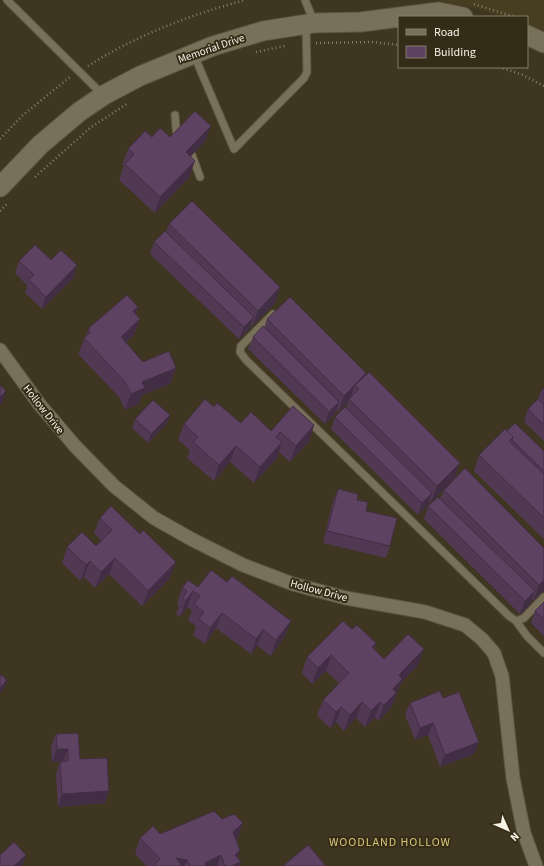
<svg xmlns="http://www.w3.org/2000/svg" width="544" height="866" font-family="'Source Sans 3',sans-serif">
<rect width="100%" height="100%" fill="#3e3621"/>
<!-- built -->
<path fill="#473d21" d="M437,0H544V31L527,25V17H503L479,9Z"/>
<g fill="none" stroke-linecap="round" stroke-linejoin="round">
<defs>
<path id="service" d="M7,0L103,95
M305,0L314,22
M194,55L234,149L304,78L307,72L306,24
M175,115L177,139
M192,155L200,177
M273,314L241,346L240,352L246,360L509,616L516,621L524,618L544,597
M516,621L527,636L544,653"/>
<path id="minor" d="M0,350L40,405L75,446L114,486L154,518L193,540L243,565L293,584L346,598L425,612L465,625L482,639L494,653L502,676L513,778L524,833L536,866"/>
<path id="secondary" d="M527,35L544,43
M0,187L40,145L79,112L104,95L140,76L213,46L263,31L314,23L361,22L439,12L463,17"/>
</defs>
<!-- service casing -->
<use href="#service" stroke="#5c5642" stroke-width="9"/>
<!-- minor casing -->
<use href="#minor" stroke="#5c5642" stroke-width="15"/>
<!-- secondary casing -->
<use href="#secondary" stroke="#5c5642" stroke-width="21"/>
<!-- path -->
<path stroke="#847e6c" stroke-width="2.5" stroke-dasharray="1 3" stroke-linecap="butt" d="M474,4L515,17
M316,43L372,42L399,45
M256,52L285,46
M88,66C137,35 190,15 245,0
M499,67L523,75L544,86
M0,139L23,115L70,77
M35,177L90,128L128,103
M0,211L8,203"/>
<!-- service -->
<use href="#service" stroke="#787059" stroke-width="7"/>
<!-- minor -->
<use href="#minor" stroke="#787059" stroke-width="13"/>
<!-- secondary -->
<use href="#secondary" stroke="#787059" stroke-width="19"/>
</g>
<!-- wall -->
<path fill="#513953" d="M152,137H170L205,141L190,157L189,177L155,213L119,180L124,166L122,165L128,149Z
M169,224L280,287L275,303L252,326L251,325L249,329L239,339L150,254L154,242L166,232Z
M51,260L77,265L73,278L42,309L25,293L27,285L15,273L19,261Z
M138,307L135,314L140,319L134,335L126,343L143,362L176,368L170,384L142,395L139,404L125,410L119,397L78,354L89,328Z
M267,319L366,375L460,463L431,502L430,500L428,505L418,515L331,429L335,417L346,408L349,401L338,412L336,410L335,414L325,424L248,349L253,337L264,328Z
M544,388V441L524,422L528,409L538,399L541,391Z
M214,407L241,423L271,431L314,425L309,441L290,462L279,452L277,458L254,483L230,462L214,481L187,458L190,450L178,440L184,424Z
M170,415L167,423L148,443L132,428L135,419Z
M507,431L544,451V539L474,471L479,455Z
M338,489L357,500L366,511L390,546L386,558L323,543L333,501Z
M444,490L544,548V590L533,601L532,599L530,604L520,614L424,519L428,506L440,499Z
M100,518L170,578L142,606L109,574L95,588L84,577L80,581L62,563L67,547L96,546L101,540L94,533Z
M198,587L285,636L271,656L257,646L251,654L216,628L205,644L193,635L196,626L188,620L192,610L187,607L180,617L176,614L179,606L177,604L182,588Z
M544,602V636L531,623L535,611Z
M352,629L376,643L374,649L384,659L418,665L401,683L391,708L378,721L375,717L365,727L356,718L344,731L336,722L330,728L317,715L323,700L339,683L326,671L312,684L302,673L307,657Z
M443,698L474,754L440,767L428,735L415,740L405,715L410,703Z
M56,734L109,791L105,803L58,807L56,774L60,762L63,761L52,762L51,746Z
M222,819L243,823L237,839L236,840L237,858L241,862L239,866H146L135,854L140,838Z"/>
<!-- shaded-wall -->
<path fill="#422e44" d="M211,126L205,141L180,168L186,152Z
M195,161L189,177L155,213L160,197Z
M77,265L73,278L42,309L46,297Z
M280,287L275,303L252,326L258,311Z
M138,307L132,323L133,311Z
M254,317L249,329L239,339L244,327Z
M140,319L134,335L115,352L121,337Z
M176,368L170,384L142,395L139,404L125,410L131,394L142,382Z
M366,373L361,389H359L355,385L350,399H349V401L338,412L344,396Z
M6,391L2,403L0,405V397Z
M339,402L335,414L325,424L329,412Z
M170,415L167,423L148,443L151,434Z
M314,425L309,441L290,462L296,446Z
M282,442L277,458L254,483L260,467Z
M236,446L230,462L214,481L219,465Z
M460,463L454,479L431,502L437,486Z
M432,493L428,505L418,515L422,503Z
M115,558L109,574L95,588L101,572Z
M90,561L84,577L80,581L86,565Z
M176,562L170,578L142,606L148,591Z
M544,580V590L533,601L539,585Z
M193,591L187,607L180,617L186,601Z
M535,591L530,604L520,614L525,601Z
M222,613L216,628L205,644L210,628Z
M291,621L285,636L271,656L276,640Z
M263,630L257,646L251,654L256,639Z
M376,643L370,659L372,647Z
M424,649L418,665L401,683L391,708L378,721L384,705L399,675Z
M331,655L326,671L312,684L318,668Z
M7,680L4,689L0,693V688Z
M362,702L356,718L344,731L350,715Z
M380,702L375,717L365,727L371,711Z
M341,707L336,722L330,728L336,712Z
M433,723L428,735L415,740L420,728Z
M479,742L474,754L440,767L445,755Z
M57,749H68L63,761L52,762Z
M109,791L105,803L58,807L62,794Z
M243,823L237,839L227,848L233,832Z
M240,850L235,864L241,862L239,866H231L235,855Z
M26,855L22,866H14Z
M221,855L217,866H204L205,863Z
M176,858L187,860L184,866H173Z"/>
<!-- building -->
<path fill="#5e4261" stroke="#422e44" d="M195,111L211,126L186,152L195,161L160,197L125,164L134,154L128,149L145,131L152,137L160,128L170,137Z
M192,201L280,287L258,311L169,224Z
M165,231L254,317L244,327L154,242Z
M35,245L51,260L61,250L77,265L46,297L29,280L34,275L19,261Z
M127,295L138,307L133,311L140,319L121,337L143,362L169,351L176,368L142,382L145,388L131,394L125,382L84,338L90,333L89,328Z
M290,297L366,373L344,396L267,319Z
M263,326L339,402L329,412L253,337Z
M369,372L460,463L437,486L349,399L359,389L355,385Z
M0,385L6,391L0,397Z
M544,388V394L541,391Z
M205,399L214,407L217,403L241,423L251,412L271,431L293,406L314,425L296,446L280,432L276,437L282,442L260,467L236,446L219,465L193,442L198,437L184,424Z
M538,399L544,405V425L528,409Z
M153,400L170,415L151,434L135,419Z
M345,407L432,493L422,503L335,417Z
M515,423L544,451V471L512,440L513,437L507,431Z
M505,429L513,437L509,441L544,474V518L479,455Z
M465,468L544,548V580L539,585L444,490Z
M338,489L358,494L357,500L368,502L366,511L397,518L390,546L327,531Z
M438,497L535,591L525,601L428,506Z
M111,506L140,534L143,530L176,562L148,591L115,558L101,572L90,561L86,565L67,547L82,532L96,546L112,530L100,518Z
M211,570L227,582L232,576L291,621L276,640L263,630L256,639L222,613L210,628L199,619L204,612L194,604L200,596L193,591L186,601L182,598L187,591L182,588L188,580L198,587Z
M544,602V619L535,611Z
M343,621L352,629L357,625L376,643L372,647L384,659L408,634L424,649L399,675L402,679L393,689L396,693L384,705L380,702L371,711L362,702L350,715L341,707L336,712L323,700L349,673L331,655L318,668L307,657Z
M0,674L7,680L0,688Z
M440,691L443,698L459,692L479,742L445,755L433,723L420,728L410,703Z
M78,733L80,759L107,758L109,791L62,794L60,762L68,761V749H57L56,734Z
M214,811L222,819L234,814L243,823L233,832L240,850L235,855L241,862L231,866H225L221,855L205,863L206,866H190L187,860L176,858L181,864L179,866H157L155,864L160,859L140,838L153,826L160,834Z
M14,842L26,855L14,866H0V855Z
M308,845L326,866H283Z"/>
<g text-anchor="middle" stroke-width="4" stroke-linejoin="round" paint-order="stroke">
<!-- street labels -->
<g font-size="11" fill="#f8f4e7" stroke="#342c17">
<text transform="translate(211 48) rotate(-19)" y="4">Memorial Drive</text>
<text transform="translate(44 409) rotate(52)" y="4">Hollow Drive</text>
<text transform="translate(319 590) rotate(15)" y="4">Hollow Drive</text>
</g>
<!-- neighbourhood labels -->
<g font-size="12" letter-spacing="1" fill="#d8c578" stroke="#342c17">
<text x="390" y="846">WOODLAND HOLLOW</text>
</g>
</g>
<!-- legend -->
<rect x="398" y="16" width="130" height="52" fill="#342c17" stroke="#827c6a"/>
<rect x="406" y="29" width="20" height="6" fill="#787059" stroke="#827c6a"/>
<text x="434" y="36" font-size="12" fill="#f8f4e7">Road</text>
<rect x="406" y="46" width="20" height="12" fill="#5e4261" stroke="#827c6a"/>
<text x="434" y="56" font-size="12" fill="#f8f4e7">Building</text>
<!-- north arrow -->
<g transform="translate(508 830) rotate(135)" stroke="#342c17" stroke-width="3" paint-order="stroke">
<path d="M0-3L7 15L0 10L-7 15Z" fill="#f8f4e7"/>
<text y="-6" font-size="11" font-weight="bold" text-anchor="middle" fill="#f8f4e7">N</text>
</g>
</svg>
